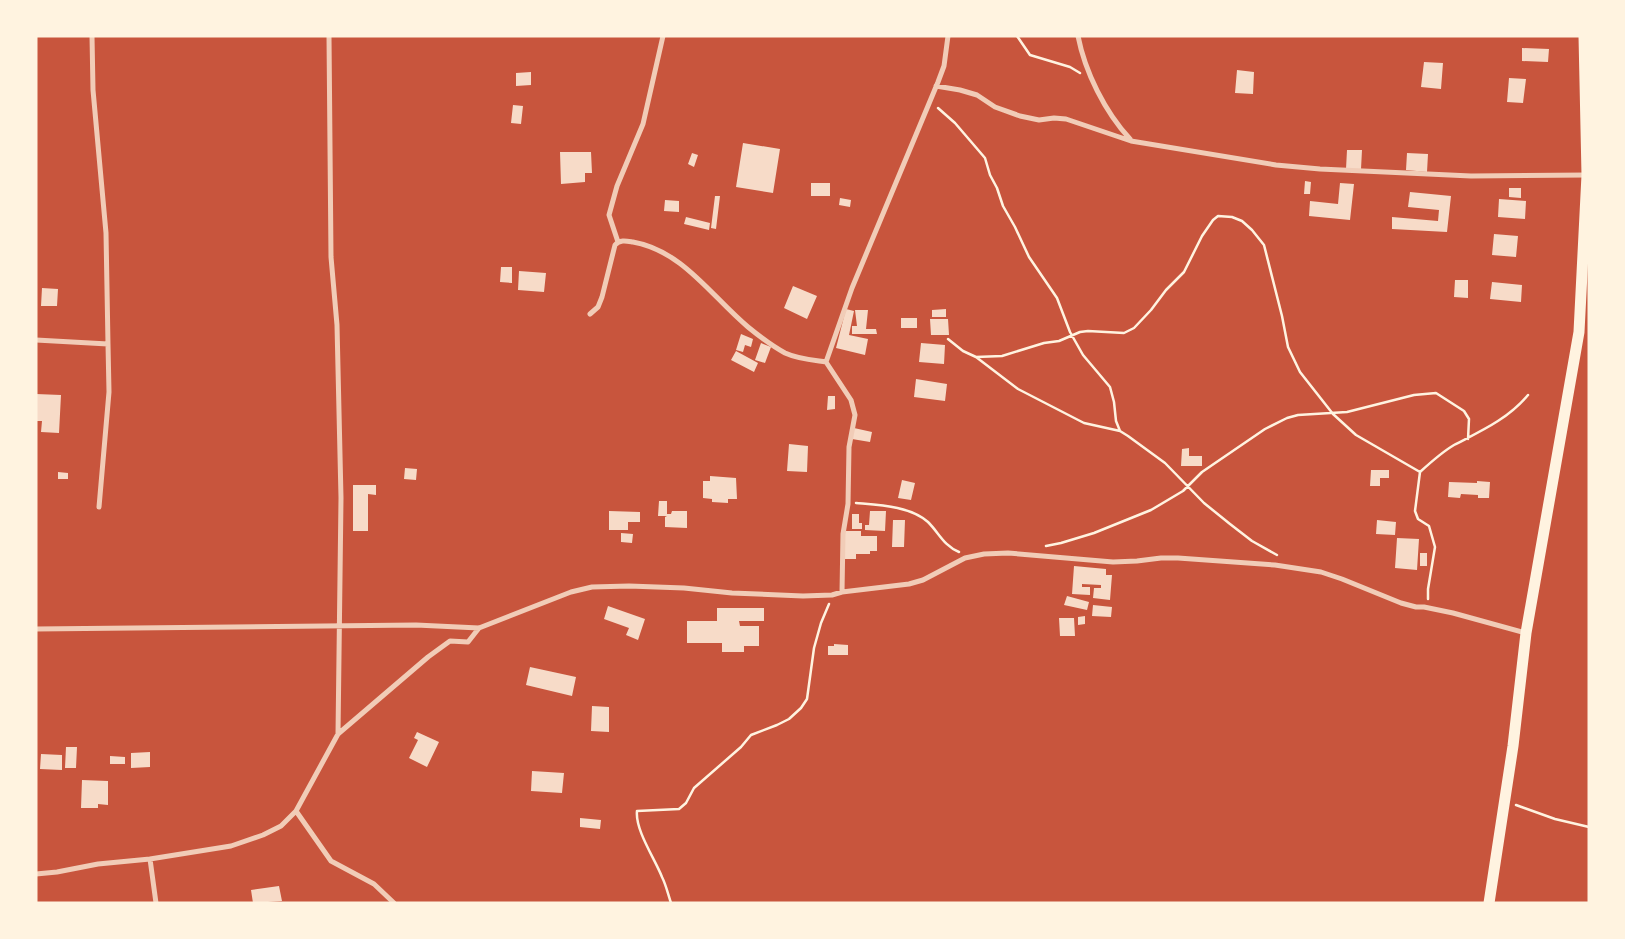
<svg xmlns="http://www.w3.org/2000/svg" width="1625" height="939" font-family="Arial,sans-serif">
<rect width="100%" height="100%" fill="#c8553d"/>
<!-- building -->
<path fill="#f7dbc8" d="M1522,48L1549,49L1548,62L1522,61Z
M1424,62L1443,63L1441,89L1421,87Z
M1237,70L1254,72L1253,94L1235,93Z
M531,72V85L516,86V73Z
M1509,78L1526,79L1523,103L1507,102Z
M513,105L523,106L521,124L511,123Z
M743,143L780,149L773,193L736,187Z
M1347,150H1362L1361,169H1346Z
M560,152H591L592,173H585V182L561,184Z
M692,153L698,155L694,167L688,164Z
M1407,153L1428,154L1427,172L1406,170Z
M1305,181L1311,182L1310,194H1304Z
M811,183H830V196H811Z
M1340,183L1354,184L1350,220L1309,216L1310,201L1338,204Z
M1509,188H1521V198L1509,197Z
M1410,192L1451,196L1447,232L1392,229V217L1438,221L1439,210L1408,207Z
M715,196H720L716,229L711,228Z
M840,198L851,200L850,207L839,205Z
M1499,199L1526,201L1525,219L1498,217Z
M665,200L679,201V212L664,211Z
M686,217L710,223L709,230L684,224Z
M1494,234L1518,236L1516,257L1492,255Z
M501,267H512V283L500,282Z
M519,271L546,273L544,292L518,290Z
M1455,280H1468V298L1454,297Z
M1492,282L1522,285L1521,302L1490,299Z
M793,286L817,296L807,319L784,308Z
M42,288L58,289L57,306H41Z
M846,309L854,311L849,335L868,339L865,355L836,348Z
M946,309V317H932V310Z
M855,310H868L866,329H876L877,334H852V326H857Z
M901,318H917V328H901Z
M930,319H948L949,335H931Z
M741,334L753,339L751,347L745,345L743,352L736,350Z
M761,343L771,347L765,363L755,360Z
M921,343L945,345L944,364L919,362Z
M736,351L758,363L754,372L731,360Z
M916,379L947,384L945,401L914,397Z
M36,394L61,395L59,433L41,432L42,421H36Z
M828,396H835V409L827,410Z
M854,428L872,432L870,442L852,439Z
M789,444L808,446L807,472L787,471Z
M1189,448V456H1202V466H1181L1182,449Z
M405,468L417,469L416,480L404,479Z
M1371,470H1389V478H1380V486H1370Z
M58,472L68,473V479H58Z
M710,476L736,478L737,499H728V503L712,502V499L703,498V481H710Z
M902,480L915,483L911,500L898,498Z
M1477,481L1490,482L1489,498H1478V495L1461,494L1460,498L1448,497L1449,482L1477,483Z
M353,485H376V495L368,494V531H353Z
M659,501H667V514H671L672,511H687V528L665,527V517L667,516H658Z
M609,511L640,512V522H628V530H609Z
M870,511H886L885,531L865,530V525H869Z
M852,514H859V523H862V529H852Z
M893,520H905L904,547H892Z
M1377,520L1396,522L1395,535L1376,534Z
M845,531H861V536H877V551H870V554H856V559H845Z
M621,533L633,534L632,543L621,542Z
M1397,538L1419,539L1417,570L1395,568Z
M1420,553H1427V566H1420Z
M1074,566L1106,569V575H1112L1110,600L1093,598L1094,588H1101V585L1082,584V587H1090V595L1072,594Z
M1067,596L1089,602L1087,610L1064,605Z
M1093,605L1112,607L1111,617L1092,616Z
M608,606L645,619L638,640L626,635L629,628L604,619Z
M717,608H764V621H739L740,626H759V646H744V652H722V643H687V621H717Z
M1085,616V624L1078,625V617Z
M1059,618H1074L1075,636H1060Z
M834,644L848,645V655H828V646H834Z
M530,667L576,677L572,696L526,685Z
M592,706L609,707V732L591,731Z
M417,732L439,742L427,767L409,758L418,740L414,738Z
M66,747H77L76,768H65Z
M150,752V767L131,768V753Z
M41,754L62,755V770L40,769Z
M110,756L125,757V764H110Z
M532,771L564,773L562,793L531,791Z
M82,780L108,781V805L98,804V808H81Z
M580,818L601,820L600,829L580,827Z
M279,886L282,901L253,903L251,890Z"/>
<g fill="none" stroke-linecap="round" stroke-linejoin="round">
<!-- path -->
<path stroke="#fff3e0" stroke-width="2.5" d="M1017,36L1030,55L1070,67L1080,73
M938,108L955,123L985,158L990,175L997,188L1003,206L1015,227L1029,257L1057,298L1070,332L1083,355L1110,387L1114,402L1116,421L1120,431
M948,339L963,351L976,357L1018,389L1084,423L1120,431L1128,436L1165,463L1204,503L1230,524L1252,541L1277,555
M976,357L1002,356L1044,343L1059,341L1080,332L1088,331L1124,333L1134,328L1151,310L1166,290L1184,272L1202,236L1213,220L1218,216L1232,217L1242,221L1252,230L1264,245L1282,316L1288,347L1300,372L1333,414L1356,435L1420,472L1415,511L1418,519L1429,526L1435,547L1428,589V599
M1420,472C1431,462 1442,452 1454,445C1481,431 1508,419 1528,395
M856,503C879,505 910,506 928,522C939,533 944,546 959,552
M1046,546L1061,543L1094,533L1151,510L1183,491L1202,472L1265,429L1287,418L1298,415L1347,412L1414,395L1436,393L1464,411L1469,419L1468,439
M1516,805L1555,819L1589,827
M671,903C668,894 666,885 662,877C655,859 635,830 637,811L679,809L686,803L694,788L741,747L751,735L777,725L789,719L801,708L807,699L814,648L821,623L829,604"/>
<!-- minor -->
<path stroke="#f1ccb7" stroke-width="5" d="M92,36L93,90L106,233L108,344L109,392L99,507
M329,36L331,257L337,325L341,498L338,734
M1078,36C1085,72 1105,112 1130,139
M936,86L960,90L977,95L995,107L1020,116L1039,120L1054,118L1066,119L1131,141L1276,165L1320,169L1471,176L1587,175
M618,242L609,215L617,186L643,124L663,36
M590,314L598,307L602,297L615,245C620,239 627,241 633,242C683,251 711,296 748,327C759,336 772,346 785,353C798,359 812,360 826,362
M36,340L108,344
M842,592L843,534L848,504L849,447L855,415L851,400L826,362L852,288L938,82L944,66L948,36
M36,629L416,625L479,628L571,592L592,587L629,586L684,588L732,593L803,596L832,595L842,592L909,584L923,580L965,558L984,554L1008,553L1113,562L1137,561L1161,558H1178L1275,565L1321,572L1342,579L1401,603L1416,607H1424L1453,613L1526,633
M296,811L331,861L374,884L394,903
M36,874L57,872L98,864L150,859
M156,903L150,859L231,846L263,835L281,826L296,811L338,734L428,657L450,641L468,642L479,628"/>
<!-- trunk -->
<path stroke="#fff3e0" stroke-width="11" d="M1489,903L1513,746L1526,633L1579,332L1587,175L1584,36"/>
</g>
<!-- border -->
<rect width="1625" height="939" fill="none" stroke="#fff3e0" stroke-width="75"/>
</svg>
